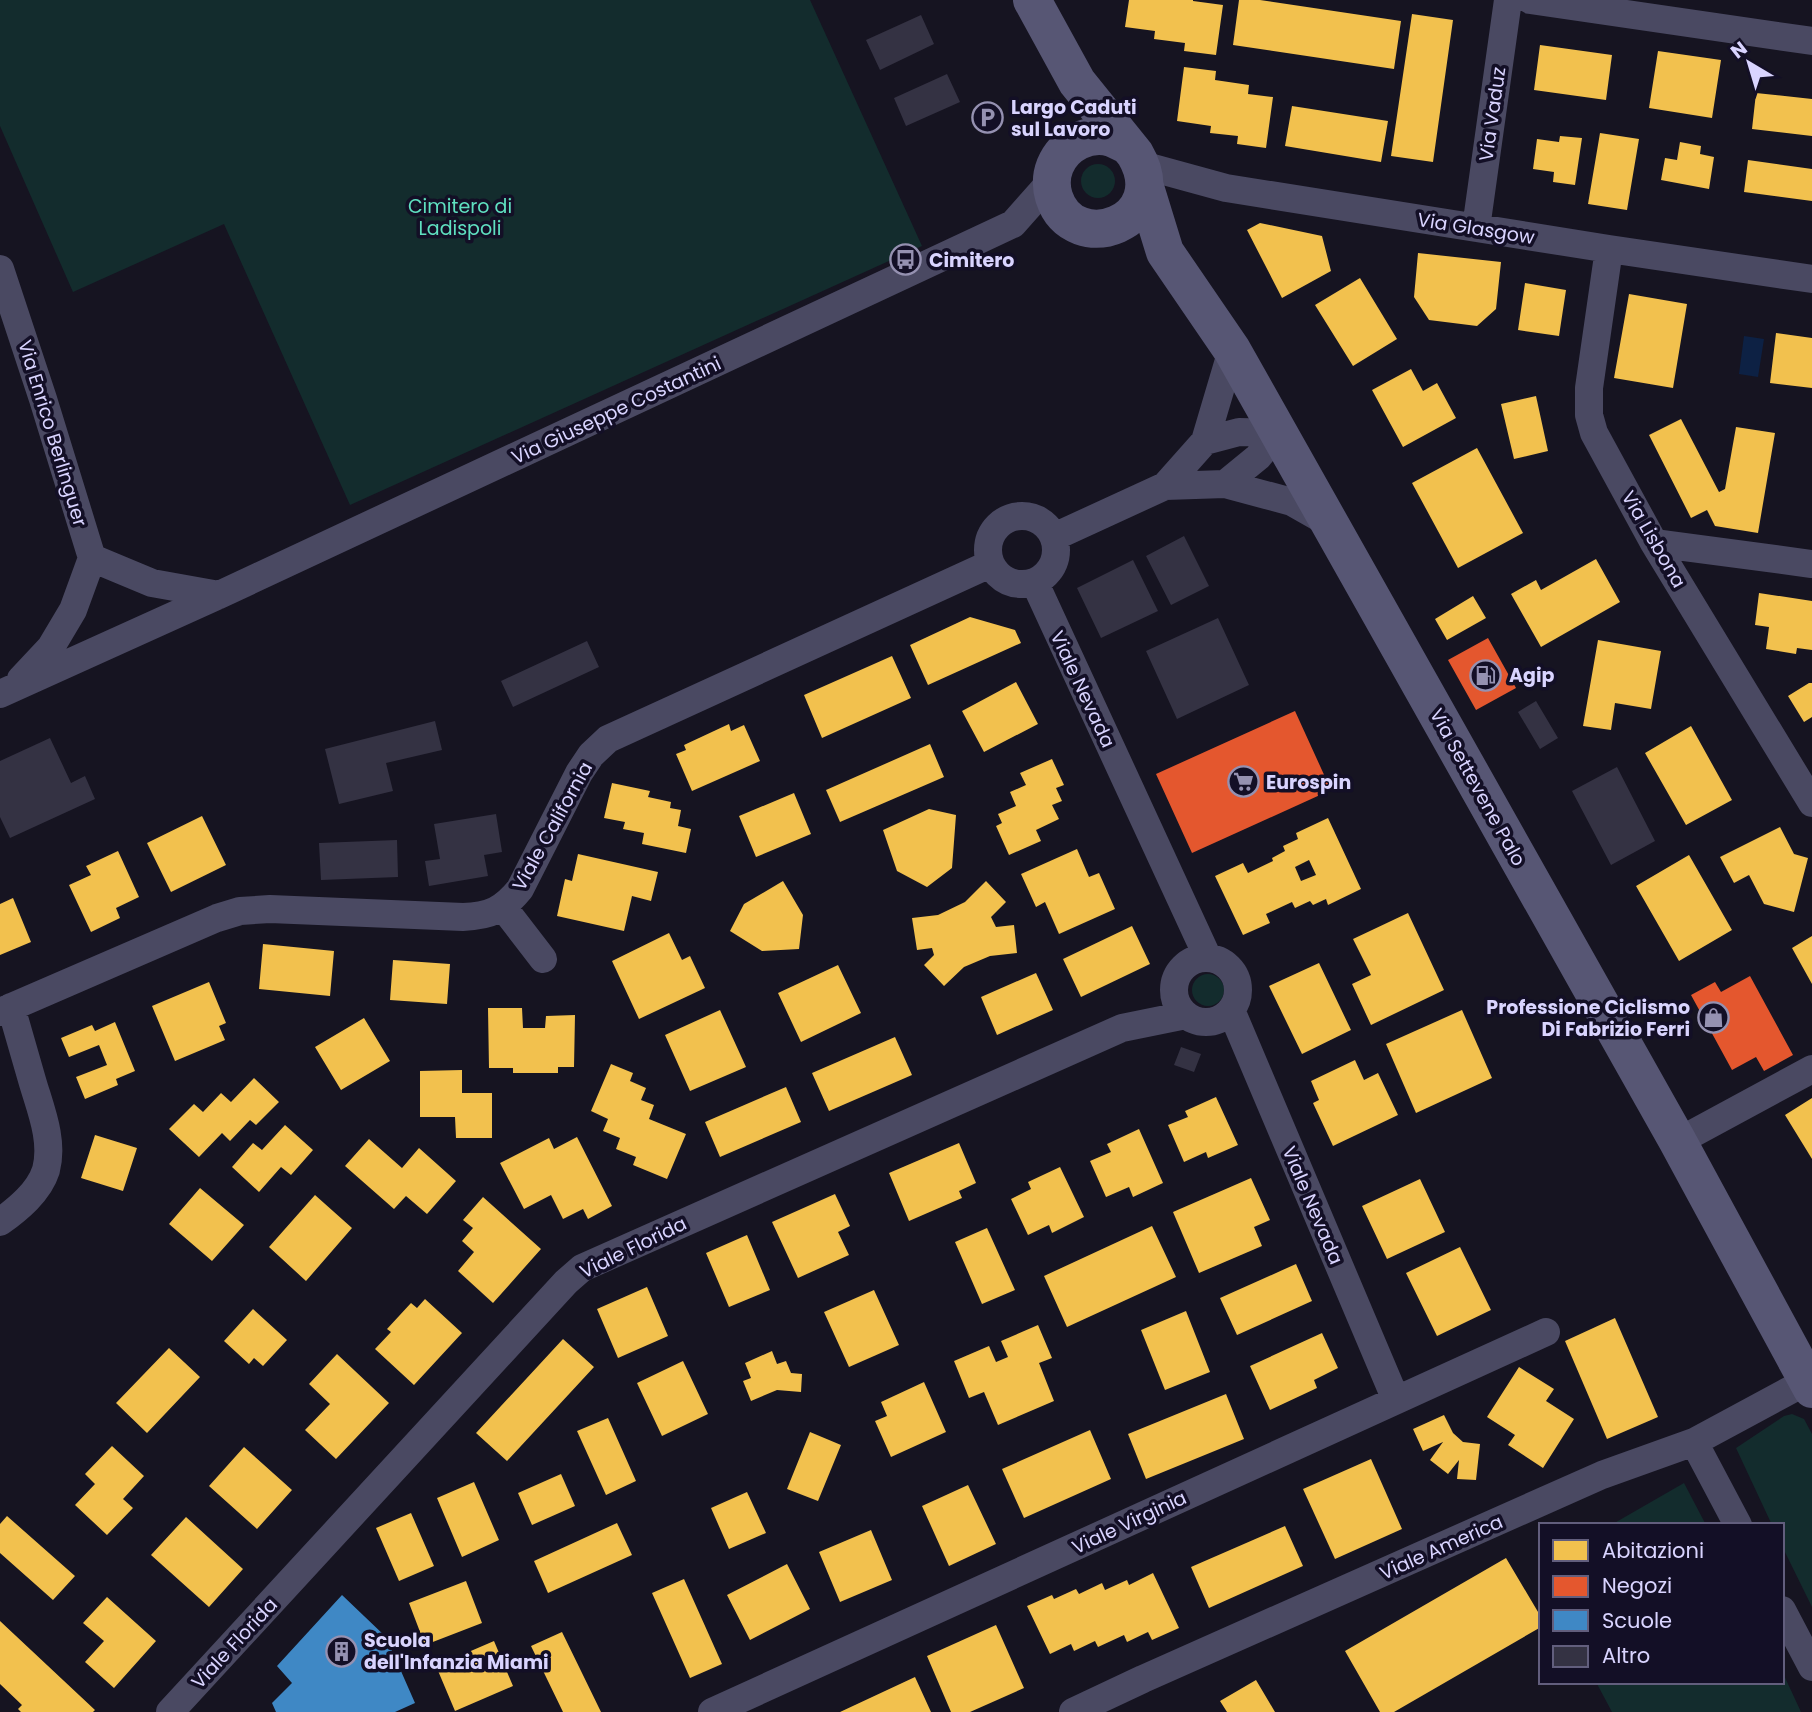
<svg xmlns="http://www.w3.org/2000/svg" width="1812" height="1712" font-family="Poppins,sans-serif">
<rect width="100%" height="100%" fill="#161421"/>
<!-- green -->
<path fill="#132c2d" d="M0,0H810L922,246L350,505L224,224L73,292L0,126Z
M1081 181a17 17 0 1 1 34 0a17 17 0 1 1-34 0Z
M1192 990a16 16 0 1 1 32 0a16 16 0 1 1-32 0Z
M1792,1414L1804,1419L1812,1434V1607L1782,1546V1525H1772L1736,1448L1784,1416Z
M1684,1483L1706,1525H1611Z
M1782,1671L1801,1712H1612L1596,1682H1782Z"/>
<!-- water -->
<path fill="#0d2144" d="M1744,336L1764,339L1758,377L1739,374Z"/>
<!-- homes -->
<path fill="#f2c14e" fill-rule="evenodd" d="M1129,0H1193V1L1223,5L1216,55L1184,51L1185,43L1154,39L1155,31L1125,27Z
M1239,0H1260L1401,21L1394,69L1233,45Z
M1412,14L1453,20L1433,162L1391,156Z
M1540,45L1612,55L1606,100L1534,90Z
M1658,51L1721,60L1712,118L1649,108Z
M1184,67L1216,71L1215,80L1249,85L1248,94L1273,97L1266,148L1237,144L1238,136L1210,133L1211,126L1177,121Z
M1756,93L1812,99V136L1752,129Z
M1292,106L1388,121L1381,162L1285,146Z
M1600,133L1639,139L1627,210L1588,204Z
M1560,136L1582,138L1575,185L1553,182L1554,172L1533,169L1537,139L1559,142Z
M1680,142L1701,146L1700,154L1714,157L1709,189L1661,180L1665,158L1677,160Z
M1748,160L1812,169V201L1744,192Z
M1260,223L1322,236L1331,271L1282,298L1247,230Z
M1418,253L1501,262L1496,309L1477,326L1429,320L1414,297Z
M1360,278L1397,339L1353,366L1315,305Z
M1525,283L1566,290L1559,336L1518,330Z
M1629,294L1687,304L1673,388L1614,378Z
M1776,333L1812,338V388L1770,383Z
M1411,369L1423,391L1437,383L1456,418L1403,447L1372,390Z
M1536,396L1548,451L1514,459L1501,404Z
M1681,419L1719,492L1725,489L1736,427L1775,433L1758,533L1715,526L1707,510L1691,518L1649,435Z
M1477,448L1523,533L1458,568L1412,483Z
M1596,559L1620,602L1541,647L1511,594L1536,580L1541,590Z
M1759,593L1812,601V650L1797,648L1796,654L1766,649L1769,627L1755,625Z
M1473,596L1486,618L1447,640L1435,619Z
M970,617L1015,630L1021,643L928,685L910,645Z
M1598,640L1661,651L1651,709L1615,703L1611,730L1583,726Z
M892,656L911,698L822,738L804,695Z
M1016,682L1038,724L984,752L962,711Z
M1809,683H1812V717L1804,722L1788,696Z
M729,724L731,731L744,725L760,761L692,791L676,754L686,750L684,745Z
M1691,726L1732,800L1686,825L1645,753Z
M930,744L944,777L840,822L826,790Z
M1052,759L1064,785L1056,788L1062,801L1052,805L1059,819L1036,830L1041,841L1009,855L996,826L1002,823L998,814L1016,806L1010,792L1026,785L1020,773Z
M612,783L650,791L648,797L671,802L670,808L681,810L678,826L691,829L686,853L642,844L644,833L623,829L625,822L604,818Z
M794,793L811,834L756,857L739,816Z
M929,809L956,815L952,868L927,887L897,871L883,830Z
M202,816L226,865L171,892L147,843Z
M1328,818L1361,889L1328,905L1326,899L1313,905L1310,901L1295,908L1292,902L1266,914L1270,923L1243,935L1215,876L1243,863L1248,873L1273,861L1272,858L1285,851L1283,846L1298,839L1296,833ZM1309,860L1316,875L1301,881L1295,867Z
M1780,827L1794,854L1808,858L1794,912L1764,904L1749,875L1734,883L1720,857Z
M1077,849L1089,877L1099,873L1115,909L1059,934L1045,902L1036,907L1021,874Z
M118,851L139,897L116,908L120,918L91,932L69,885L91,875L86,866Z
M578,854L658,872L651,901L632,896L624,931L557,916L565,879L572,881Z
M1689,855L1732,930L1679,961L1636,886Z
M783,881L803,915L799,949L762,951L730,931L744,904Z
M986,881L1006,902L991,917L996,927L1014,925L1017,953L990,956L964,967L944,986L924,965L934,955L932,948L917,950L912,918L938,915L965,902Z
M13,898L31,942L0,955V904Z
M1408,913L1444,990L1371,1025L1352,984L1371,975L1353,939Z
M1132,926L1150,964L1081,997L1063,959Z
M669,933L682,960L690,956L705,988L639,1019L612,961Z
M1812,936V984L1792,948Z
M263,944L334,951L330,996L259,989Z
M393,960L450,964L447,1004L390,1000Z
M1319,963L1351,1030L1302,1054L1269,986Z
M838,965L861,1013L801,1042L778,993Z
M1036,973L1053,1010L997,1035L981,997Z
M209,982L226,1023L219,1026L225,1040L175,1061L152,1006Z
M488,1008H522L523,1028H545L546,1016L575,1015L574,1067H558V1073H513V1068H489Z
M720,1010L746,1067L690,1091L665,1035Z
M1462,1010L1492,1078L1416,1113L1386,1044Z
M364,1018L390,1061L341,1090L315,1047Z
M115,1022L135,1071L116,1079L118,1085L85,1099L76,1077L107,1065L99,1045L69,1057L61,1038L92,1025L95,1031Z
M895,1037L912,1075L829,1111L812,1073Z
M1355,1060L1364,1080L1378,1073L1398,1115L1333,1146L1313,1103L1319,1100L1311,1081Z
M611,1064L633,1073L630,1081L646,1088L641,1100L654,1105L649,1119L686,1134L667,1179L633,1165L636,1157L616,1149L620,1138L603,1131L608,1119L591,1111Z
M462,1070V1093H492V1138H456L455,1117H420V1071Z
M254,1078L279,1102L256,1125L250,1120L230,1141L222,1133L199,1157L169,1129L194,1104L203,1112L221,1093L231,1102Z
M786,1087L801,1122L720,1157L705,1122Z
M1216,1097L1238,1145L1208,1158L1206,1152L1184,1162L1168,1125L1188,1117L1185,1111Z
M1812,1098V1159L1785,1115Z
M285,1125L313,1150L291,1175L281,1167L259,1192L232,1167L253,1143L262,1150Z
M1139,1129L1163,1183L1133,1197L1129,1187L1106,1197L1090,1161L1111,1152L1107,1144Z
M95,1135L137,1148L123,1191L81,1178Z
M577,1137L612,1206L588,1219L583,1209L563,1219L551,1195L524,1209L500,1163L549,1138L554,1149Z
M369,1139L402,1168L419,1148L456,1181L427,1214L406,1196L394,1209L345,1166Z
M959,1143L976,1183L959,1191L962,1198L909,1221L889,1173Z
M1060,1167L1084,1217L1052,1233L1049,1225L1028,1235L1011,1199L1031,1189L1028,1182Z
M1251,1178L1270,1220L1254,1227L1262,1246L1199,1273L1173,1212Z
M1420,1179L1445,1232L1387,1259L1362,1206Z
M200,1188L244,1225L212,1261L169,1224Z
M835,1194L850,1226L838,1232L849,1255L798,1278L772,1222Z
M315,1195L352,1228L306,1281L269,1247Z
M483,1197L541,1249L493,1303L458,1271L474,1252L462,1241L473,1228L463,1220Z
M1152,1226L1176,1277L1067,1327L1044,1276Z
M987,1228L1015,1290L982,1304L955,1242Z
M747,1235L770,1290L729,1307L706,1253Z
M1460,1247L1491,1310L1437,1336L1406,1273Z
M1296,1264L1312,1301L1237,1335L1220,1298Z
M647,1287L668,1336L618,1358L597,1309Z
M874,1290L899,1345L849,1367L824,1312Z
M425,1299L462,1333L414,1385L375,1349L391,1332L387,1329L411,1303L417,1308Z
M253,1309L287,1340L263,1366L254,1358L249,1364L224,1341Z
M1186,1311L1210,1372L1165,1390L1141,1330Z
M1615,1318L1658,1417L1607,1439L1565,1341Z
M1038,1325L1052,1358L1039,1363L1054,1401L998,1425L984,1392L969,1398L954,1361L989,1346L996,1362L1008,1357L1001,1341Z
M1322,1333L1338,1368L1314,1380L1317,1388L1270,1410L1250,1366Z
M563,1339L594,1367L507,1461L476,1433Z
M169,1348L200,1377L147,1433L116,1403Z
M772,1351L777,1364L786,1361L791,1373L802,1374L801,1392L777,1390L751,1401L743,1381L751,1378L745,1363Z
M337,1354L389,1403L336,1459L305,1430L330,1404L309,1384Z
M683,1361L708,1414L662,1436L637,1383Z
M1519,1367L1554,1389L1546,1401L1574,1419L1543,1468L1508,1445L1515,1435L1487,1417Z
M924,1382L946,1432L891,1457L875,1421L887,1416L881,1402Z
M1226,1394L1244,1439L1146,1479L1128,1434Z
M1444,1415L1453,1433L1463,1442L1480,1444L1476,1480L1457,1479L1459,1460L1448,1474L1430,1460L1443,1442L1423,1451L1413,1429Z
M608,1418L636,1481L606,1495L577,1431Z
M1090,1430L1111,1479L1024,1518L1002,1469Z
M810,1432L841,1445L818,1501L787,1489Z
M112,1446L144,1476L123,1499L133,1508L107,1535L75,1505L95,1484L85,1474Z
M244,1447L292,1490L257,1529L209,1486Z
M1371,1459L1402,1529L1335,1559L1303,1489Z
M561,1474L575,1506L532,1525L518,1493Z
M474,1482L499,1540L462,1557L437,1498Z
M968,1485L996,1544L949,1566L922,1506Z
M747,1492L766,1533L729,1549L711,1508Z
M411,1513L434,1566L399,1581L376,1528Z
M7,1516L75,1576L53,1600L0,1553V1524Z
M186,1517L243,1569L209,1607L151,1555Z
M617,1523L632,1555L548,1593L534,1561Z
M1285,1526L1303,1566L1209,1608L1191,1567Z
M871,1530L892,1580L840,1602L819,1552Z
M1506,1558L1541,1617V1627L1394,1712H1380L1345,1651Z
M787,1564L810,1609L750,1640L727,1595Z
M1153,1573L1179,1628L1152,1640L1148,1632L1127,1642L1124,1635L1098,1647L1095,1641L1074,1651L1071,1644L1050,1654L1027,1606L1052,1595L1054,1599L1076,1589L1079,1594L1102,1583L1105,1590L1127,1580L1129,1585Z
M684,1579L722,1664L690,1678L652,1593Z
M466,1581L482,1623L425,1645L409,1603Z
M107,1597L156,1641L114,1688L85,1662L104,1641L83,1623Z
M0,1621L95,1710L93,1712H21L18,1709L22,1705L0,1684Z
M996,1625L1024,1688L970,1712H951L927,1656Z
M562,1632L601,1712H563L531,1646Z
M494,1641L513,1686L455,1711L436,1666Z
M915,1677L931,1712H840Z
M1256,1680L1275,1712H1227L1220,1701Z"/>
<!-- shops -->
<path fill="#e4572e" d="M1488,638L1516,688L1476,710L1448,660Z
M1295,711L1331,790L1192,853L1156,774Z
M1750,976L1793,1055L1764,1071L1756,1057L1732,1070L1691,995L1715,982L1721,992Z"/>
<!-- schools -->
<path fill="#3f88c5" d="M342,1595L386,1637L415,1703L395,1712H276L272,1703L292,1683L277,1666Z"/>
<!-- building -->
<path fill="#343243" d="M921,15L934,44L880,70L866,40Z
M947,74L960,102L906,126L894,98Z
M1184,536L1209,586L1171,605L1146,556Z
M1133,560L1158,611L1101,638L1077,588Z
M1218,618L1249,685L1177,719L1146,651Z
M587,641L599,667L513,707L501,681Z
M1536,701L1558,738L1540,749L1518,712Z
M435,721L442,750L386,763L393,791L339,804L325,749Z
M50,738L71,783L85,776L95,799L10,838L0,817V761Z
M1617,767L1655,841L1611,865L1572,791Z
M496,814L502,852L484,855L488,876L429,886L425,861L440,859L434,824Z
M397,840L398,877L321,880L319,843Z
M1181,1047L1201,1054L1194,1072L1174,1065Z"/>
<g fill="none" stroke-linecap="round" stroke-linejoin="round">
<!-- street -->
<path stroke="#4a4962" stroke-width="28" d="M1530,0L1812,41
M1142,165L1226,188L1609,249L1812,279
M1476,228L1508,0
M1609,249L1589,388V415L1594,433L1654,543L1812,803
M0,269L43,399L92,558
M1205,441L1239,432L1278,433
M1225,484L1258,457L1278,433
M1165,486L1205,441L1232,350
M988 550a34 34 0 1 1 68 0a34 34 0 1 1-68 0Z
M1054,537L1165,486L1225,484L1292,502L1329,523
M1654,543L1812,564
M92,558L152,583L219,595
M1035,583L1208,958
M21,679L51,647L73,610L92,558
M0,694L219,595L1013,224L1052,180
M503,907L543,959
M1174 990a32 32 0 1 1 64 0a32 32 0 1 1-64 0Z
M1231,1010L1396,1400
M0,1012L217,918L240,911L270,909L463,917C490,916 503,910 520,889L579,773L591,755L608,739L990,564
M1677,1140L1692,1134L1812,1069
M0,1222C18,1209 39,1192 46,1170C54,1140 40,1108 32,1080C25,1055 18,1031 11,1007
M1694,1442L1738,1525
M1782,1610L1812,1667
M170,1712L566,1282L582,1268L1122,1028L1186,1015
M712,1712L1546,1332
M1073,1712L1143,1679L1602,1475L1694,1442L1807,1381L1812,1382"/>
<!-- secondary -->
<path stroke="#575674" stroke-width="38" d="M1032,0L1077,82L1135,154C1175,222 1074,259 1054,197C1051,187 1051,176 1055,166C1064,144 1089,131 1112,138C1117,140 1122,143 1127,145
M1145,187L1165,252L1232,350L1677,1140L1812,1389"/>
</g>
<!-- icons -->
<defs>
<symbol id="parking-ring" viewBox="-11 -11 22 22"><circle r="9.5" fill="#130f26" stroke="#9591b1" stroke-width="1.5"/><path d="M-3.5-5.5H1a3.5 3.5 0 0 1 0 7H-1V5.5H-3.5ZM-1-3.4V-.6H.8a1.4 1.4 0 0 0 0-2.8Z" fill="#9591b1"/></symbol>
<symbol id="bus-ring" viewBox="-11 -11 22 22"><circle r="9.5" fill="#130f26" stroke="#9591b1" stroke-width="1.5"/><path d="M-5-6H5V4H4V6H2V4H-2V6H-4V4H-5ZM-3.5-4V0h7V-4ZM-3.5 1.2v1.5H-2V1.2ZM2 1.2v1.5H3.5V1.2Z" fill="#9591b1"/></symbol>
<symbol id="fuel-ring" viewBox="-11 -11 22 22"><circle r="9.5" fill="#130f26" stroke="#9591b1" stroke-width="1.5"/><path d="M-5.5-6h7V0h2V4h1.3V-2.5L3-4.5l.8-.8L6-3V5H2.5V1h-1V6h-7ZM-4.2-4.7v3.2H.2V-4.7Z" fill="#9591b1"/></symbol>
<symbol id="supermarket-ring" viewBox="-11 -11 22 22"><circle r="9.5" fill="#130f26" stroke="#9591b1" stroke-width="1.5"/><path d="M-6-5.5h2.5l.6 2H6L4.5 2H-2.5L-4.4-4H-6ZM-1.5 3.2a1.3 1.3 0 1 0 .1 0ZM3 3.2a1.3 1.3 0 1 0 .1 0Z" fill="#9591b1"/></symbol>
<symbol id="shop-ring" viewBox="-11 -11 22 22"><circle r="9.5" fill="#130f26" stroke="#9591b1" stroke-width="1.5"/><path d="M-5-2.5h2.3a2.7 3.5 0 0 1 5.4 0H5L5.5 6h-11ZM-1.5-2.5h3a1.5 2.3 0 0 0-3 0Z" fill="#9591b1"/></symbol>
<symbol id="building-ring" viewBox="-11 -11 22 22"><circle r="9.5" fill="#130f26" stroke="#9591b1" stroke-width="1.5"/><path d="M-4-6H4V6H1V3H-1V6H-4ZM-2.5-4.3h1.7v1.8h-1.7ZM.8-4.3h1.7v1.8H.8ZM-2.5-1h1.7V.8h-1.7ZM.8-1h1.7V.8H.8Z" fill="#9591b1"/></symbol>
</defs>
<g fill-rule="evenodd">
<use href="#parking-ring" x="970" y="100" width="35" height="35"/>
<use href="#bus-ring" x="888" y="242" width="35" height="35"/>
<use href="#fuel-ring" x="1468" y="658" width="35" height="35"/>
<use href="#supermarket-ring" x="1226" y="764" width="35" height="35"/>
<use href="#shop-ring" x="1696" y="1000" width="35" height="35"/>
<use href="#building-ring" x="324" y="1634" width="35" height="35"/>
</g>
<g text-anchor="middle" stroke-width="7" stroke-linejoin="round" paint-order="stroke">
<!-- poi labels -->
<g font-size="19" font-weight="bold" fill="#d9d4ff" stroke="#130f26" text-anchor="start">
<text x="1011" y="114">Largo Caduti<tspan x="1011" dy="22">sul Lavoro</tspan></text>
<text x="929" y="267">Cimitero</text>
<text x="1509" y="682">Agip</text>
<text x="1266" y="789">Eurospin</text>
<text x="1690" y="1014" text-anchor="end">Professione Ciclismo<tspan x="1690" dy="22">Di Fabrizio Ferri</tspan></text>
<text x="364" y="1647">Scuola<tspan x="364" dy="22">dell'Infanzia Miami</tspan></text>
</g>
<!-- street labels -->
<g font-size="19" fill="#d9d4ff" stroke="#130f26">
<text transform="translate(1492 114) rotate(-82)" y="7">Via Vaduz</text>
<text transform="translate(1476 228) rotate(9)" y="7">Via Glasgow</text>
<text transform="translate(616 410) rotate(-25)" y="7">Via Giuseppe Costantini</text>
<text transform="translate(53 433) rotate(73)" y="7">Via Enrico Berlinguer</text>
<text transform="translate(1654 539) rotate(60)" y="7">Via Lisbona</text>
<text transform="translate(1083 689) rotate(65)" y="7">Viale Nevada</text>
<text transform="translate(1478 787) rotate(61)" y="7">Via Settevene Palo</text>
<text transform="translate(552 826) rotate(-61)" y="7">Viale California</text>
<text transform="translate(1313 1205) rotate(67)" y="7">Viale Nevada</text>
<text transform="translate(633 1247) rotate(-26)" y="7">Viale Florida</text>
<text transform="translate(1129 1522) rotate(-25)" y="7">Viale Virginia</text>
<text transform="translate(1441 1547) rotate(-24)" y="7">Viale America</text>
<text transform="translate(234 1643) rotate(-47)" y="7">Viale Florida</text>
</g>
<!-- park labels -->
<g font-size="19" fill="#5fe0c0" stroke="#130f26">
<text x="460" y="213">Cimitero di<tspan x="460" dy="22">Ladispoli</tspan></text>
</g>
</g>
<!-- legend -->
<rect x="1539" y="1523" width="245" height="161" fill="#130f26" stroke="#625e7d" stroke-width="2"/>
<rect x="1553" y="1540" width="35" height="21" fill="#f2c14e" stroke="#625e7d" stroke-width="2"/>
<text x="1602" y="1558" font-size="21" fill="#d9d4ff">Abitazioni</text>
<rect x="1553" y="1576" width="35" height="21" fill="#e4572e" stroke="#625e7d" stroke-width="2"/>
<text x="1602" y="1593" font-size="21" fill="#d9d4ff">Negozi</text>
<rect x="1553" y="1610" width="35" height="21" fill="#3f88c5" stroke="#625e7d" stroke-width="2"/>
<text x="1602" y="1628" font-size="21" fill="#d9d4ff">Scuole</text>
<rect x="1553" y="1646" width="35" height="21" fill="#343243" stroke="#625e7d" stroke-width="2"/>
<text x="1602" y="1663" font-size="21" fill="#d9d4ff">Altro</text>
<!-- north arrow -->
<g transform="translate(1749 63) rotate(322)" stroke="#130f26" stroke-width="5" paint-order="stroke">
<path d="M0-5L12 26L0 18L-12 26Z" fill="#d9d4ff"/>
<text y="-10" font-size="19" font-weight="bold" text-anchor="middle" fill="#d9d4ff">N</text>
</g>
</svg>
